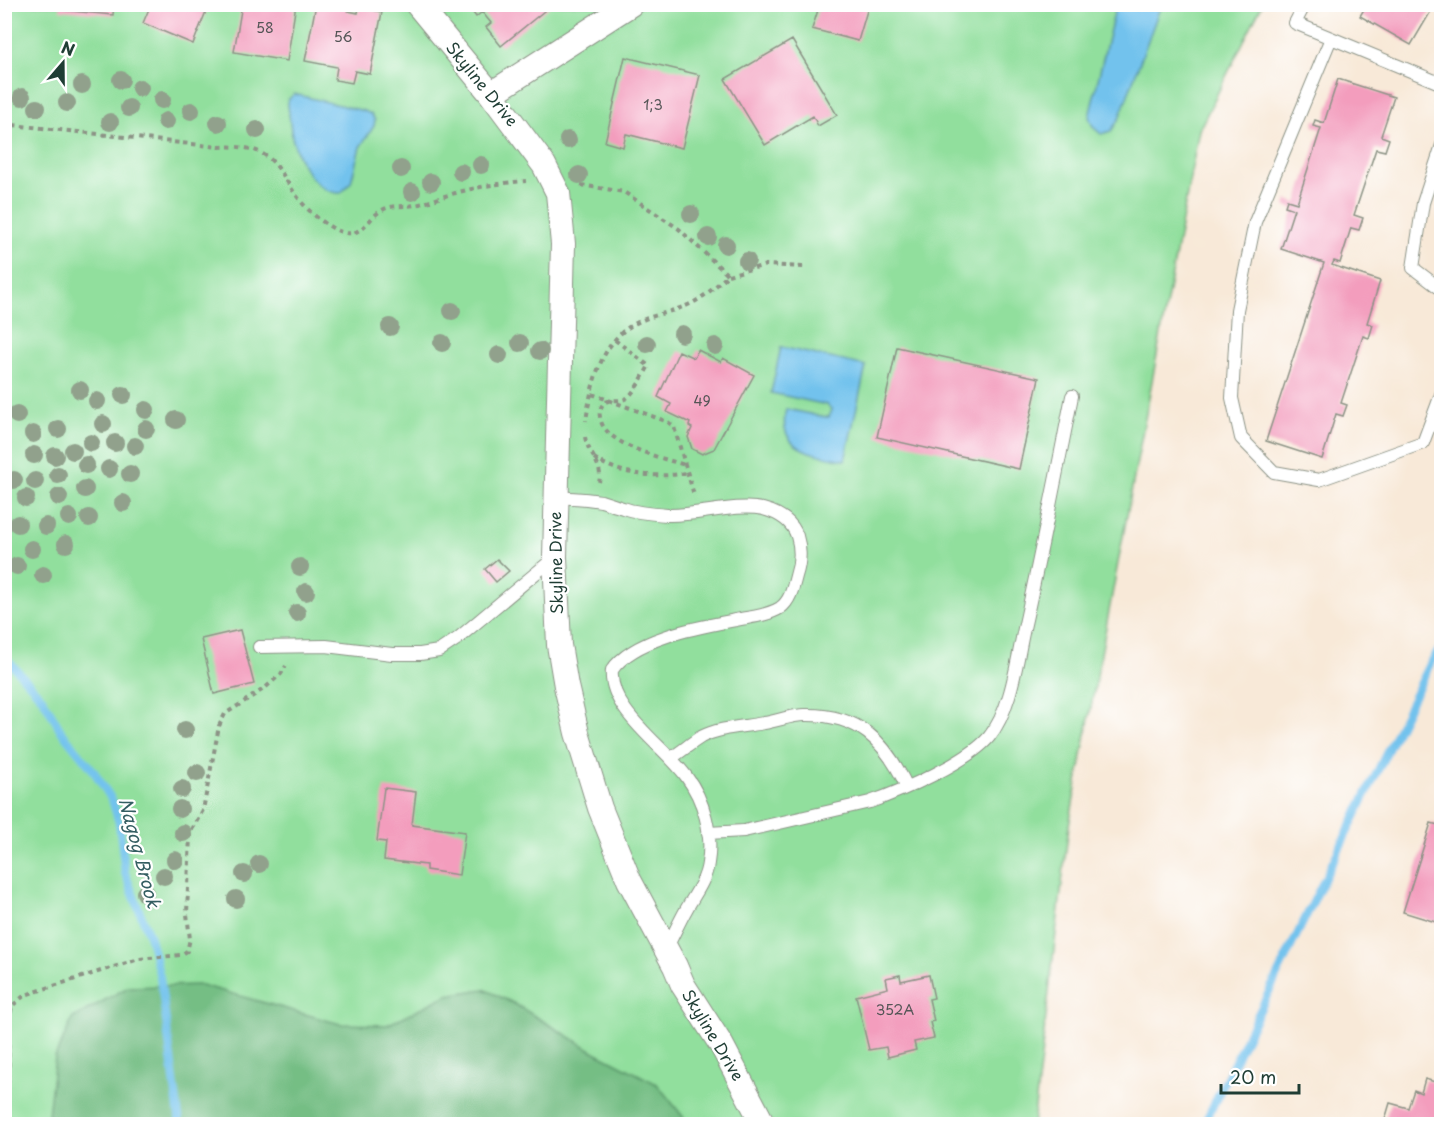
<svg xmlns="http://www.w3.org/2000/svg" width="1446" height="1129" font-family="'Playpen Sans',sans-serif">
<rect width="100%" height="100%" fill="#fff"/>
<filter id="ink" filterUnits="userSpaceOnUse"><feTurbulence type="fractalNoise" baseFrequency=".0167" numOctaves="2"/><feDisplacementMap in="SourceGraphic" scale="12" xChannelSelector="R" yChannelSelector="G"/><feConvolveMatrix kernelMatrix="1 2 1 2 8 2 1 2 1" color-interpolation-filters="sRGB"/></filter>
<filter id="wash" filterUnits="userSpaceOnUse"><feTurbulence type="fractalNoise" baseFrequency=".008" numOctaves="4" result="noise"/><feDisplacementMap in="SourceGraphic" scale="24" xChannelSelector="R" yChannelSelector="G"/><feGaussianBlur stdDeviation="1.35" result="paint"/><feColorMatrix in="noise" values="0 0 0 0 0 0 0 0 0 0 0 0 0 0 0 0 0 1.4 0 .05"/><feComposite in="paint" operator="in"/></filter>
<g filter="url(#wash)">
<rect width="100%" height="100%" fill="#f8e9d8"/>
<!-- green -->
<path fill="#91df9d" stroke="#588e68" stroke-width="1.5" d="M5,5H1262L1199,130L1069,825L1033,1124H5Z"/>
<!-- forest -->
<path fill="#74be84" stroke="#4a7e5c" stroke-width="1.5" d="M201,985L340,1024L387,1025L447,995L484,989L513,1003L593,1051L657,1084L689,1124H47L55,1057L73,1018L128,987Z"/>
<!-- water -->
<path fill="#72c2ed" stroke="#488090" stroke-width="1.5" d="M1116,5H1161L1119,119L1111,131L1101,134L1093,127L1089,117Z
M294,94L364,111L371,114L375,120L374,126L360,147L351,182L341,193C317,194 300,164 294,144C290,133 290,118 288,106V100Z
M781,347L866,366L845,460C815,454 776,451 786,409L825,417H829L832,410L827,405L771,393Z"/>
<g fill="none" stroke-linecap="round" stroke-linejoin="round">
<!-- stream -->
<path stroke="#72c2ed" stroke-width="8" d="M4,656L43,699L61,731L93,770L112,800L119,823L125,873L150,938L160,977L180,1124
M1204,1124L1431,662L1442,646"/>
</g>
<g id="blocks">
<!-- building -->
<path fill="#f39dbd" d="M61,4H114L113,15L60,10Z
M151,4H209L193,44L143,23Z
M242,4H296L287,61L234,52Z
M316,4H349L348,11L358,13L359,7L382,12L370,74L355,71L352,83L335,80L337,67L305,61Z
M799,4H869L858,41L812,29L818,10Z
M1367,4H1442V8L1440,11L1434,6L1411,45L1360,16Z
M467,5H547L549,7L501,46L486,27L491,23L482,12L476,17Z
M792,40L837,115L818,126L813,116L765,145L725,79Z
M625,57L700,75L682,148L626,134L623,147L605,142Z
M1338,79L1394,97L1381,136L1389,139L1385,151L1376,149L1354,215L1363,218L1359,230L1351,228L1340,263L1334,261L1332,265L1380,281L1367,323L1373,325L1369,338L1363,336L1341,403L1347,405L1343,416L1336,414L1322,459L1266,441L1324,263L1281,249L1294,209L1285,206L1287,200L1297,203L1321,128L1313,126L1315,120L1324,123Z
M897,347L1039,378L1019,469L877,437Z
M698,350L721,362L723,358L754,375L714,449L702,454L692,449L688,437L692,428L689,426L690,423L667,412L671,404L658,397L679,351L694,358Z
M497,559L509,571L496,582L485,569Z
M240,630L254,684L214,694L201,639Z
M384,788L416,792L412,825L465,832L459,875L426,870V865L384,860L386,842L377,841Z
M1431,823L1442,826V924L1403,912Z
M900,975L901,981L929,975L934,998L929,999L934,1021L930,1022L934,1038L914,1042L916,1050L888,1057L886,1047L869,1050L856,996L888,988L886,978Z
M1425,1079L1442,1084V1124L1384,1123L1390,1103L1408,1108L1414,1090L1421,1093Z"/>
</g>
</g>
<g filter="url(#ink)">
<use href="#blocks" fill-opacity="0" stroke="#8c9386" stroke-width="1.5"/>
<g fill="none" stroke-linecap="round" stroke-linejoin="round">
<defs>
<path id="service" d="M1305,4L1295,23L1442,84
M1331,38L1255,222L1237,310L1232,398L1241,438L1274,472L1319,480L1423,443L1442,392
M1442,145L1423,203L1413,268L1442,290
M555,497C570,498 586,498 601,501C608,503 615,506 623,508C637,513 653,514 668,515C697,516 736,503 763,509C778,513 792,521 797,536C801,549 800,564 796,576C793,588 790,601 780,608C767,616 750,617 736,620C699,627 634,638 612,670C608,710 664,746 686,776C704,800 713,833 708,863C706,880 695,894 687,908C679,922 673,936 666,949
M259,647L326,646L392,654H420L439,651L457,639L554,558
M671,758C681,752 691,743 701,737C720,727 744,727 764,723C777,721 792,715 805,715C859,714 885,741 907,787
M708,833L744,831L870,802C902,791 968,762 989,737C1012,709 1017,658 1025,624C1042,548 1057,472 1072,396"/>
<path id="minor" d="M417,4L491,94L544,165L558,193L563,244L555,557L559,645L566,686L577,733L600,808L629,880L675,966L683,985L722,1046L763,1124
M491,94L631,4"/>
</defs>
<!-- service casing -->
<use href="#service" stroke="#8c9386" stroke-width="14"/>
<!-- minor casing -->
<use href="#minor" stroke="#8c9386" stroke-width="26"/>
<!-- path -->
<path stroke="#8c9386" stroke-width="4" stroke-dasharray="4.5 4.5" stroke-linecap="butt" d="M4,124L219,147C290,142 274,187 322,221C328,225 334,230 342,232C364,239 369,213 387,208C395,205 405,207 414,205C424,204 435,199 445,196C471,188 498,183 526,181
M581,185L624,192L679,229L728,275C714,288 700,301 683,307C667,313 649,316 634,324C600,342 591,387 586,421
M728,275L766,265L805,267
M615,340L649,366C644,374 633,396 625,399C617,402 609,398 603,404C600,408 599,413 600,417C603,445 662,458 685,465
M592,394L668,422L674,427L694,495
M585,437C588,454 604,465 599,482
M594,458C621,476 656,478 687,473
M4,1111L9,1076L8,1024L12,1006L25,995L139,959L181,955L187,951L190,939L187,914L190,833L203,810L219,726L225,714L265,688L281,674L286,666"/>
<!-- service -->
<use href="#service" stroke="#fff" stroke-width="12"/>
<!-- minor -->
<use href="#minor" stroke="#fff" stroke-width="24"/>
</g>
<!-- trees -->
<g fill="#91a18c">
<circle cx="121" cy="80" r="9"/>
<circle cx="82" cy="85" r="9"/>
<circle cx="140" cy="88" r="9"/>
<circle cx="22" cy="97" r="9"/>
<circle cx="162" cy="100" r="9"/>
<circle cx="67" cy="103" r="9"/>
<circle cx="37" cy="108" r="9"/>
<circle cx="129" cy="108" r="9"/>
<circle cx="191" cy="111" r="9"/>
<circle cx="166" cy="121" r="9"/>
<circle cx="110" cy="122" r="9"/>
<circle cx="218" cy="123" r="9"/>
<circle cx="257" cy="130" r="9"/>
<circle cx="568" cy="140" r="9"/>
<circle cx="481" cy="165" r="9"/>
<circle cx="401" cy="169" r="9"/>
<circle cx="461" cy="172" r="9"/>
<circle cx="579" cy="175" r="9"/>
<circle cx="431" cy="182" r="9"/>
<circle cx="412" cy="192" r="9"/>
<circle cx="691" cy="214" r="9"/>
<circle cx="708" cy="237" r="9"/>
<circle cx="726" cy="245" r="9"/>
<circle cx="747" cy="261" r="9"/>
<circle cx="452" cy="311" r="9"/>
<circle cx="390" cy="327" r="9"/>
<circle cx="682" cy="334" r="9"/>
<circle cx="442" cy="343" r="9"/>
<circle cx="520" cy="343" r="9"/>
<circle cx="647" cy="344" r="9"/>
<circle cx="715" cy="346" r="9"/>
<circle cx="540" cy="351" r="9"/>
<circle cx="499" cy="355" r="9"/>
<circle cx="80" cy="390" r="9"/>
<circle cx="123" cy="395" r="9"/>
<circle cx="97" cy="401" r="9"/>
<circle cx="146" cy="410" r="9"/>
<circle cx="17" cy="415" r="9"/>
<circle cx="176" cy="420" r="9"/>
<circle cx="103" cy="424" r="9"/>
<circle cx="58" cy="429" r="9"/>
<circle cx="146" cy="429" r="9"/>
<circle cx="33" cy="434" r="9"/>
<circle cx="91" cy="443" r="9"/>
<circle cx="115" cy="443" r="9"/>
<circle cx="135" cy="446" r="9"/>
<circle cx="73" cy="451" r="9"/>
<circle cx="34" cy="455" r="9"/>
<circle cx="55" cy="456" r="9"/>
<circle cx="86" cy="465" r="9"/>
<circle cx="109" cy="469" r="9"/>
<circle cx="130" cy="474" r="9"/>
<circle cx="58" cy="475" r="9"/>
<circle cx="14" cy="480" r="9"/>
<circle cx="35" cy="481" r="9"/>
<circle cx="85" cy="489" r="9"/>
<circle cx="59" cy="497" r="9"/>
<circle cx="26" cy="498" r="9"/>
<circle cx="123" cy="503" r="9"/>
<circle cx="69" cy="517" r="9"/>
<circle cx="89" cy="518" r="9"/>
<circle cx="18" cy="524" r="9"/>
<circle cx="46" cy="526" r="9"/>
<circle cx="66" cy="544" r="9"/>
<circle cx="32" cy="549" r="9"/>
<circle cx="17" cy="566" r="9"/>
<circle cx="300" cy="567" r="9"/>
<circle cx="43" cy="575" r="9"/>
<circle cx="306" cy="592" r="9"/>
<circle cx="297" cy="613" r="9"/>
<circle cx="185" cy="730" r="9"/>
<circle cx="197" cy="773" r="9"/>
<circle cx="182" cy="789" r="9"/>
<circle cx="180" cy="809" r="9"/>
<circle cx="183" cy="833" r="9"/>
<circle cx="175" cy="860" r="9"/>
<circle cx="259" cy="864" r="9"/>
<circle cx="244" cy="874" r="9"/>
<circle cx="164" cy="876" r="9"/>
<circle cx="145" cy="893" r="9"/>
<circle cx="236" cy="899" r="9"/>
</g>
</g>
<g text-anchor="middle" stroke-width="4.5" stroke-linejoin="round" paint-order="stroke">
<!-- number labels -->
<g font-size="14" fill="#545556">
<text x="265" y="33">58</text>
<text x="343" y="42">56</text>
<text x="653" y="110">1;3</text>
<text x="702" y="406">49</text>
<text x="895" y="1015">352A</text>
</g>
<!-- street labels -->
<g font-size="16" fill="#1f3d34" stroke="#fff">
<text transform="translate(482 84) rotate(51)" y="6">Skyline Drive</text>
<text transform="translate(556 563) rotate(-91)" y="6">Skyline Drive</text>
<text transform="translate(713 1035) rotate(59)" y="6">Skyline Drive</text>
</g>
<!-- water labels -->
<g font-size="18" font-style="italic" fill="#345e62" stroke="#fff">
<text transform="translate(139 853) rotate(75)" y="6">Nagog Brook</text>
</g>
</g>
<!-- margin -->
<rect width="1446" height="1129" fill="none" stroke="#fff" stroke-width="24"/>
<!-- north arrow -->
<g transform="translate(63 63) rotate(20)" stroke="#ffffff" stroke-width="4.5" paint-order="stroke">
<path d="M0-4.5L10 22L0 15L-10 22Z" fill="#1f3d34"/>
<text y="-9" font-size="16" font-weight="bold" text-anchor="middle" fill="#1f3d34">N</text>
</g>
<!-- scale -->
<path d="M1221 1084v9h78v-9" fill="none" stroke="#1f3d34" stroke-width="3"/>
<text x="1230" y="1084" font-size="18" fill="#1f3d34" stroke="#ffffff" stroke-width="4.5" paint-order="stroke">20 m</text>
</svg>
